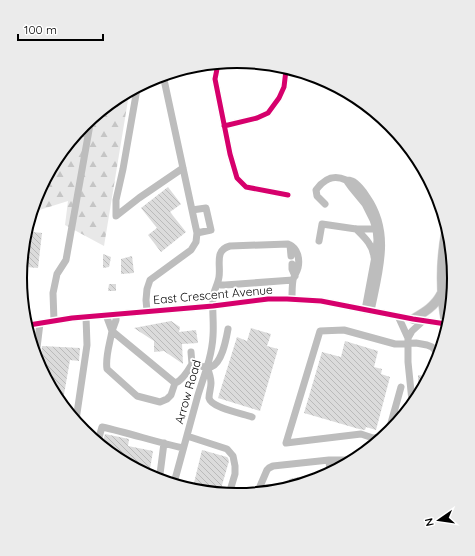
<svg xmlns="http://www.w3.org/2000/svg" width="475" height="556" font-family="Quicksand,sans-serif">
<defs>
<pattern id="forest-firs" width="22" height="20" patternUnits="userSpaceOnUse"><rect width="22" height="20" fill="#e8e8e8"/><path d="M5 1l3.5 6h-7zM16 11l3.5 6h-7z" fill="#c5c5c5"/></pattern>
<pattern id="building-back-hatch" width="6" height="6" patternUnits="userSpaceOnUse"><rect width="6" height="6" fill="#dbdbdb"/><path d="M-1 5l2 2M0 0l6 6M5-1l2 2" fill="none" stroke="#bababa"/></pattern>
</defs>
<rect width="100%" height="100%" fill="#fff"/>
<!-- forest -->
<path fill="url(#forest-firs)" d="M129,94L104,246L65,225L68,201L33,212L37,195L84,124Z"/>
<!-- building -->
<path fill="url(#building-back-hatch)" d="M168,187L181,204L170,212L186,232L161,252L148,235L157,228L141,208Z
M33,232L42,233L38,268L26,267Z
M103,254L111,257L109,267L103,268Z
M132,256L134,273L121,274V259Z
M109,284H116V291H108Z
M171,321L180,327L179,332L196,330L198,343L182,344L183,364L164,351L154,352V341L134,328Z
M251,328L271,334L267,346L278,349L260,411L218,398L237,337L247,341Z
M345,341L378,351L374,367L382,369L381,374L390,377L376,430L366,427L365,430L359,429L304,413L322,352L341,357Z
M42,346L80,348L79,361L70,360L63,400L38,364L39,360L41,357Z
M418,375L428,376L416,394L418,384Z
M105,434L129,439L128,446L153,451L149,475L102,444Z
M202,450L227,457L228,458L229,461L220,492L193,487Z
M318,473L319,479L290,485L289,479Z"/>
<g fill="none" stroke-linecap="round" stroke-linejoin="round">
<defs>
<path id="major" d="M446,231C440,263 440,293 446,324
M453,290V267
M413,319C425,312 435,306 441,294"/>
</defs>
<!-- major casing -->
<use href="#major" stroke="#dbdbdb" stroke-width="10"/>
<!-- minor -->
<path stroke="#bdbdbd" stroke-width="7" d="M218,64L215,79L230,154L237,178L246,187L288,195
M163,75L192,210
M137,89L123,169L116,200V216L139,198L183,168
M224,126L257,118L268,113L279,98L284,87L286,70
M325,204L317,196L316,190C324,179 333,174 346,180
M356,229C364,237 373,245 374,257
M319,241L322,224L356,229H380
M290,245L291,256
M292,264V269L295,276
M218,284L221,285H225L293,280
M365,310L376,251L377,240L376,229L373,220L365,204L351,187L346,180C347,180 352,180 352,181C357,183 364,192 367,197C392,233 379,271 371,311
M147,311L146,300L147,289L150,280L191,250L196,242L197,233L211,230L206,208L192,210L197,233
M106,315L112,331L116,320V314
M398,316L408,338V362L412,401
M54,321L53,293L57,274L66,260L91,119
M29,325L72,318L213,306L268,299H287L321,301L413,319L446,324
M408,338L412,331L423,321
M191,352L192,364
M36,356L40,323
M207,367C209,372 211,377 211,383C211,388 209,393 209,398C211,408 244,414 252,417
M175,383L171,395L167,399L160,402L137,396L107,369C105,357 110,343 112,331L175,383C182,381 188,371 192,364C197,365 205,368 211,367C222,363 226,340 228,329
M76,420L87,345L86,317
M388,434L401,387
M187,436L227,449L233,456L235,466V474L229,494
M383,437L373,438L361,434L286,443L320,331L344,330L395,344L416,343L427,345L432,347L435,350L439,359
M98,441L102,427C129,433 156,442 183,448
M329,460L330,473
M160,474L164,443
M174,483C182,454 190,424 198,395C204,376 212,356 213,336C214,323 212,310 213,297C214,290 218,284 219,277C221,265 214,250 230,246L288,244C298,248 300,259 298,268C297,272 294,276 293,280C292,286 292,293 292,299
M258,491L267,470L269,468L273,466L329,460H349"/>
<!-- major -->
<use href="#major" stroke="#bdbdbd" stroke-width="9"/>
<defs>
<path id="cycleway" d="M218,64L215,79L230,154L237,178L246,187L288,195
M224,126L257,118L268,113L279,98L284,87L286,70
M29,325L72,318L213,306L268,299H287L321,301L413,319L446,324"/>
</defs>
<!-- cycleway casing -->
<use href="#cycleway" stroke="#fff" stroke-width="8"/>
<!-- cycleway -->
<use href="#cycleway" stroke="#d6006c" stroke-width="5"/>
</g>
<g text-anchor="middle" stroke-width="4" stroke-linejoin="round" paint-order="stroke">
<!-- street labels -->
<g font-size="12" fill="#000" stroke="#fff">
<text transform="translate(213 295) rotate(-5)" y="4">East Crescent Avenue</text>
<text transform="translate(188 392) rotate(-74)" y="4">Arrow Road</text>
</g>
</g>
<!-- crop -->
<path d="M0 0H475V556H0ZM27 278a210 210 0 1 1 420 0a210 210 0 1 1-420 0Z" fill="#ebebeb" fill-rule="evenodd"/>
<path fill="none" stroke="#000" stroke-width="2" d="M27 278a210 210 0 1 1 420 0a210 210 0 1 1-420 0Z"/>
<!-- north arrow -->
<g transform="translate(439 520) rotate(257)" stroke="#ffffff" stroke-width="3" paint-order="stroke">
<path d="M0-3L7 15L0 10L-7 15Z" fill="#000000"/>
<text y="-6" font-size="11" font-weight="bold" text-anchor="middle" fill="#000000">N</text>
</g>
<!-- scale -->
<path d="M18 34v6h85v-6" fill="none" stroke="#000000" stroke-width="2"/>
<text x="24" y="34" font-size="12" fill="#000000" stroke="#ffffff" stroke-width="3" paint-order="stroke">100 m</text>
</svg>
